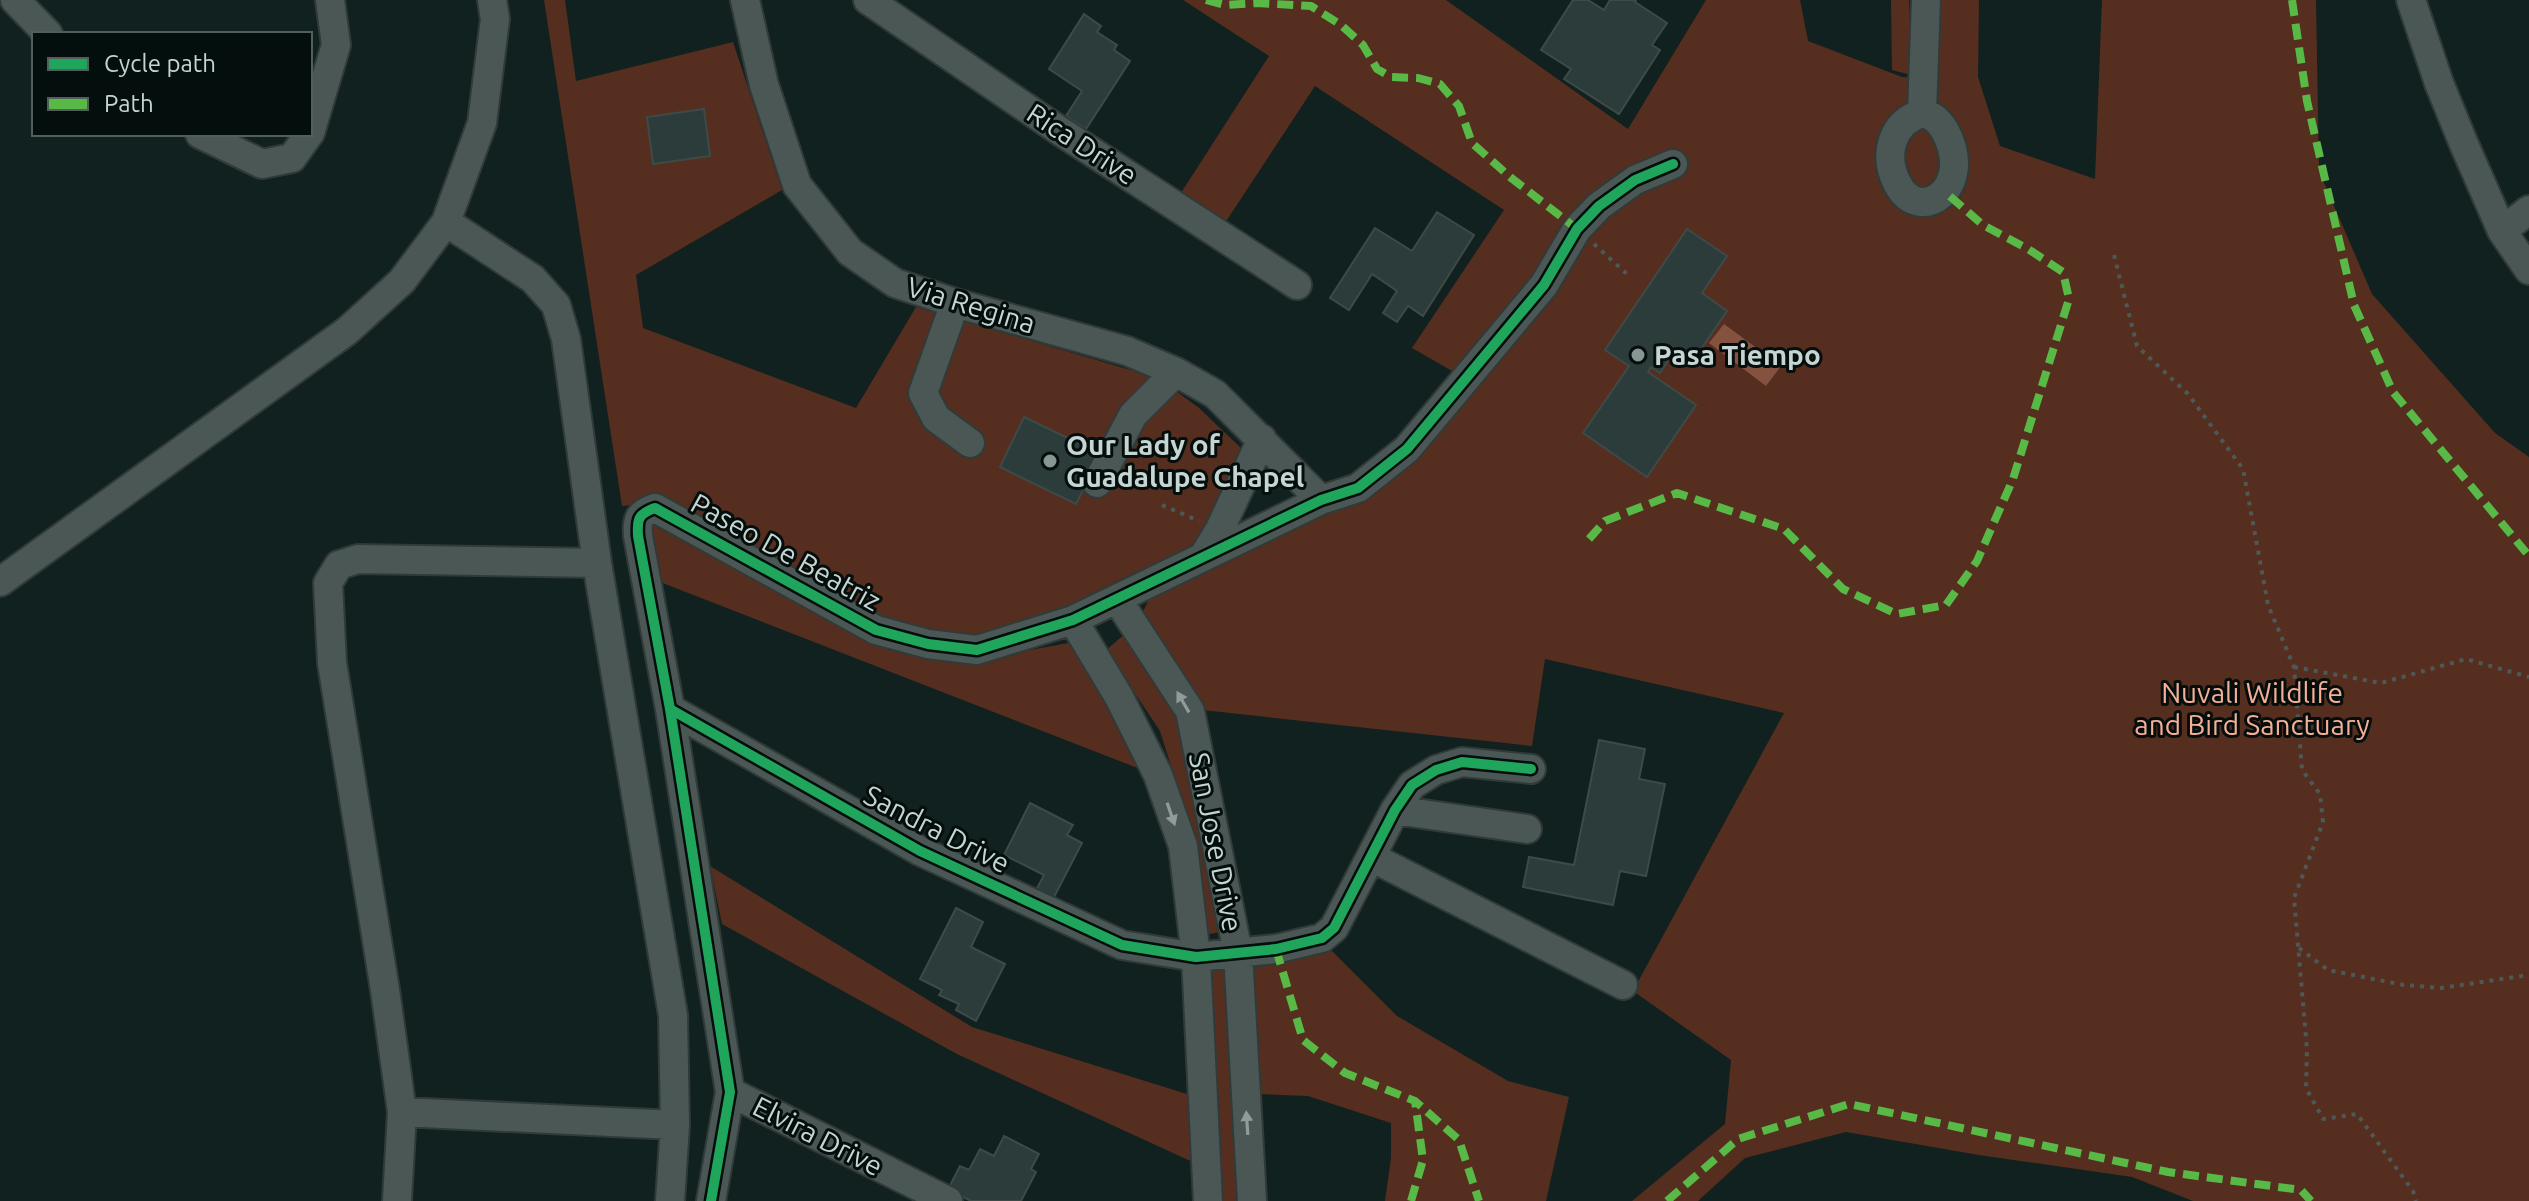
<svg xmlns="http://www.w3.org/2000/svg" width="2529" height="1201" font-family="Ubuntu,sans-serif">
<rect width="100%" height="100%" fill="#11211f"/>
<!-- green -->
<path fill="#562e20" d="M544,0H565L576,81L733,42L782,190L636,275L643,328L856,408L916,307L1134,371L1168,385L1199,408L1241,448L1199,544L1117,581L1072,607L979,636L929,632L876,614L655,503L622,506Z
M1183,0H1446L1628,129L1706,0H1800L1808,41L1902,77L1936,79V0H1979L1978,77L2000,146L2095,179L2102,0H2316L2319,171L2372,294L2495,433L2529,457V1201H2193L2132,1177L1979,1155L1846,1132L1745,1158L1698,1201H1632L1725,1124L1731,1060L1633,991L1784,713L1545,659L1532,746L1193,709L1138,622L1151,595L1328,510L1473,383L1412,348L1504,210L1315,86L1223,226L1179,196L1269,56Z
M1891,0H1909L1911,75L1892,70Z
M649,520L974,660L1074,642L1110,695L1140,769L655,580Z
M1125,634L1180,717L1224,931L1205,935L1199,855L1160,731L1106,650Z
M710,866L972,1027L1190,1095L1197,1164L957,1054L722,924Z
M1319,938L1397,1016L1508,1081L1569,1097L1546,1201H1385L1391,1158V1123L1308,1096L1256,1094L1248,970L1268,954Z
M1207,968H1228L1244,1201H1217Z"/>
<!-- water -->
<path fill="#865240" d="M1724,324L1781,366L1766,386L1709,343Z"/>
<!-- building -->
<path fill="#2c3c3a" stroke="#3e4a48" stroke-width="2" d="M1573,0H1588L1604,10L1610,0H1636L1635,2L1667,23L1652,45L1660,50L1619,114L1564,79L1571,69L1541,50Z
M1084,14L1101,26L1097,32L1117,45L1114,50L1130,61L1086,129L1066,116L1082,91L1049,69Z
M704,109L710,156L653,164L647,117Z
M1437,212L1474,235L1423,316L1408,306L1397,322L1383,313L1397,291L1372,274L1349,310L1330,298L1375,228L1412,251Z
M1687,229L1727,256L1702,293L1727,311L1690,365L1661,345L1657,351L1669,359L1660,373L1651,367L1648,372L1696,405L1647,477L1583,433L1629,366L1605,350Z
M1024,417L1101,454L1076,504L1000,467Z
M1599,740L1645,749L1639,779L1665,784L1646,876L1620,871L1613,905L1523,887L1529,857L1574,865Z
M1030,803L1073,825L1067,835L1082,843L1050,905L1033,896L1044,875L1004,855Z
M956,908L983,922L971,947L1005,964L976,1021L956,1010L959,1004L939,995L942,990L920,979Z
M1004,1136L1039,1154L1031,1169L1036,1172L1021,1201H971L948,1189L960,1166L969,1170L980,1149L994,1156Z"/>
<g fill="none" stroke-linecap="round" stroke-linejoin="round">
<defs>
<path id="minor" d="M15,0L48,34
M745,0L764,85L797,185L850,252L895,283L955,303L1127,351L1176,372L1215,394L1321,500
M868,0L1060,131L1297,285
M2411,0L2439,83L2463,142L2502,231L2529,270
M1922,113C1933,115 1939,121 1945,131C1976,188 1919,227 1897,183C1883,155 1891,123 1922,113Z
M1922,113L1926,0
M310,133L336,45L330,0
M200,134L262,164L292,158L309,134
M446,222L533,279L556,305L566,339L597,563L673,1015L675,1125L670,1201
M2502,231L2529,210
M955,303L923,393L936,418L970,443
M1097,483L1133,415L1176,372
M1205,554L1220,529L1262,439
M0,582L347,331L402,281L446,222L482,123L495,19L492,0
M1117,599L1190,711L1238,953L1252,1201
M1073,620L1119,697L1158,775L1183,846L1196,957L1208,1201
M670,709L920,851L1122,945L1196,957L1276,949L1322,938L1334,928L1395,810L1412,785L1436,770L1462,762L1531,769
M1395,810L1527,829
M1371,857L1623,985
M730,1092L948,1201
M402,1112L675,1125
M397,1201L402,1112L385,990L332,663L328,583L339,565L358,559L597,563
M711,1201L730,1092L670,709L638,536C637,519 638,514 655,508L876,630L928,644L977,650L1073,620L1321,500L1358,488L1407,449L1544,285L1577,229L1599,206L1635,180L1673,164"/>
</defs>
<!-- minor casing -->
<use href="#minor" stroke="#303b39" stroke-width="32"/>
<!-- path -->
<path stroke="#4e5957" stroke-width="4" stroke-dasharray="4 6" stroke-linecap="butt" d="M1594,244L1628,275
M2114,255L2137,346L2188,394L2243,469L2268,605L2294,667L2302,770L2320,794L2323,822L2294,898L2307,1050L2306,1088L2323,1119L2357,1114L2413,1191L2416,1201
M1162,505L1199,521
M2294,667L2381,683L2466,659L2529,677
M2299,948L2328,970L2404,985L2441,988L2529,975"/>
<!-- minor -->
<use href="#minor" stroke="#4b5755" stroke-width="28"/>
<!-- quiet -->
<path stroke="#58b947" stroke-width="8" stroke-dasharray="16 8" stroke-linecap="butt" d="M1206,0L1225,5L1257,3L1311,6L1341,25L1363,45L1377,69L1391,77L1418,78L1440,84L1459,106L1472,143L1510,177L1577,229
M2292,0L2307,101L2354,305L2393,392L2529,556
M1589,539L1605,521L1677,493L1784,529L1843,589L1897,614L1946,605L1977,561L2013,479L2069,299L2063,272L2028,249L1983,225L1945,192
M1276,949L1303,1040L1345,1073L1415,1101L1459,1140L1479,1201
M1411,1201L1423,1160L1415,1101
M1667,1201L1738,1139L1849,1104L2168,1172L2301,1190L2311,1201"/>
<defs>
<path id="cycleway" d="M670,709L920,851L1122,945L1196,957L1276,949L1322,938L1334,928L1395,810L1412,785L1436,770L1462,762L1531,769
M711,1201L730,1092L670,709L638,536C637,519 638,514 655,508L876,630L928,644L977,650L1073,620L1321,500L1358,488L1407,449L1544,285L1577,229L1599,206L1635,180L1673,164"/>
</defs>
<!-- cycleway casing -->
<use href="#cycleway" stroke="#040e0c" stroke-width="15"/>
<!-- cycleway -->
<use href="#cycleway" stroke="#20a55d" stroke-width="10"/>
</g>
<!-- one-way arrows -->
<defs><path id="oneway-solid" d="M-6-.8H1V-3.2L6.5 0L1 3.2V.8H-6Z" transform="scale(2)"/></defs>
<g fill="#8f9c9a">
<use href="#oneway-solid" transform="translate(1183 702) rotate(-120)"/>
<use href="#oneway-solid" transform="translate(1171 814) rotate(71)"/>
<use href="#oneway-solid" transform="translate(1247 1123) rotate(-94)"/>
</g>
<!-- markers -->
<g fill="#879693" stroke="#040e0c" stroke-width="3">
<circle cx="1638" cy="355" r="8"/>
<circle cx="1050" cy="461" r="8"/>
</g>
<g text-anchor="middle" stroke-width="6" stroke-linejoin="round" paint-order="stroke">
<!-- street labels -->
<g font-size="28" fill="#c6d5d2" stroke="#040e0c">
<text transform="translate(1082 144) rotate(33)" y="10">Rica Drive</text>
<text transform="translate(971 305) rotate(17)" y="10">Via Regina</text>
<text transform="translate(786 552) rotate(29)" y="10">Paseo De Beatriz</text>
<text transform="translate(937 829) rotate(27)" y="10">Sandra Drive</text>
<text transform="translate(1216 842) rotate(79)" y="10">San Jose Drive</text>
<text transform="translate(818 1136) rotate(27)" y="10">Elvira Drive</text>
</g>
<!-- poi labels -->
<g font-size="28" font-weight="bold" fill="#c6d5d2" stroke="#040e0c" text-anchor="start">
<text x="1654" y="365">Pasa Tiempo</text>
<text x="1066" y="455">Our Lady of<tspan x="1066" dy="32">Guadalupe Chapel</tspan></text>
</g>
<!-- park labels -->
<g font-size="28" fill="#f6ae96" stroke="#040e0c">
<text x="2252" y="703">Nuvali Wildlife<tspan x="2252" dy="32">and Bird Sanctuary</tspan></text>
</g>
</g>
<!-- legend -->
<rect x="32" y="32" width="280" height="104" fill="#040e0c" stroke="#525e5b" stroke-width="2"/>
<rect x="48" y="58" width="40" height="12" fill="#20a55d" stroke="#525e5b" stroke-width="2"/>
<text x="104" y="72" font-size="24" fill="#c6d5d2">Cycle path</text>
<rect x="48" y="98" width="40" height="12" fill="#58b947" stroke="#525e5b" stroke-width="2"/>
<text x="104" y="112" font-size="24" fill="#c6d5d2">Path</text>
</svg>
